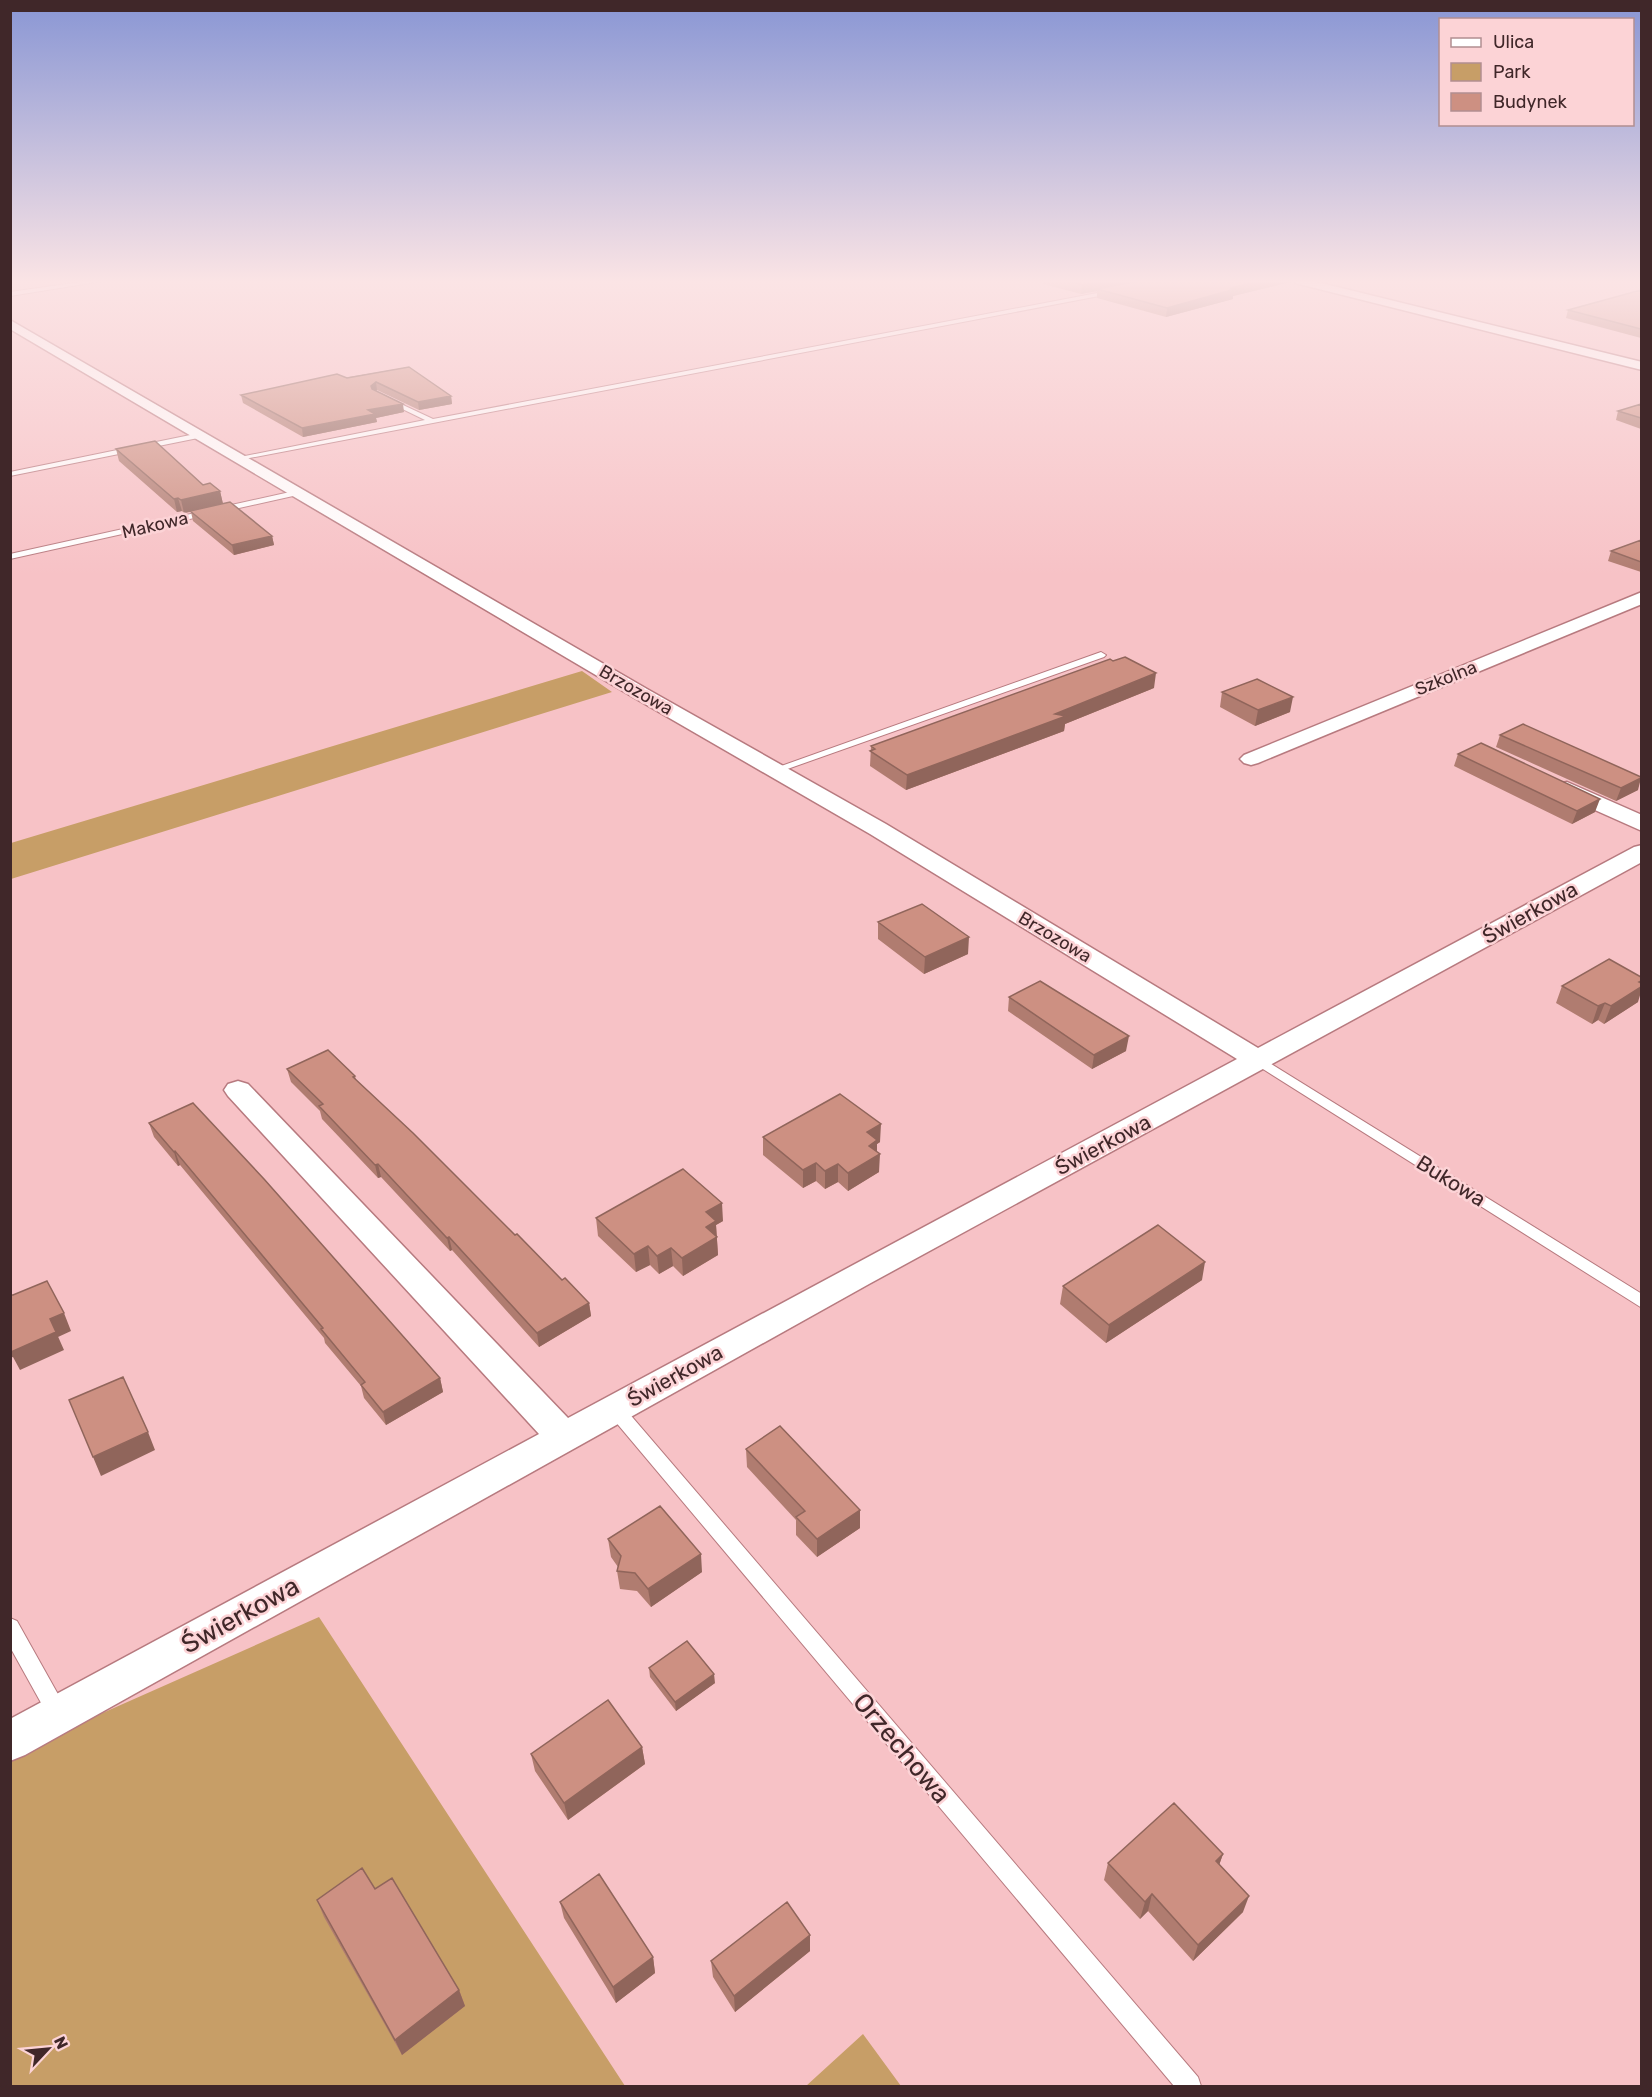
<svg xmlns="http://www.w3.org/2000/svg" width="1652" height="2097" font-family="Rubik,sans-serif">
<rect width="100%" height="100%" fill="#f7c2c6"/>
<!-- green -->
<path fill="#c79e67" d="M582,671L612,692L11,879V843Z
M319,1617L625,2086H11L10,1754Z
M863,2034L901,2086H806Z"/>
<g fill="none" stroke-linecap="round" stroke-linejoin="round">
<defs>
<path id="service" d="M88,281H103L10,296V292Z
M1113,290L1115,293L239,460L235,458L425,420L386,401L388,398L433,419Z
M200,433H203V437L10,476V472Z
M299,490L303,492L302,494L10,559V554Z
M1101,652L1106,655L1104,657L779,772H771L770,770Z
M1260,1057L1642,1294V1308L1255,1064L1253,1061L1255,1058Z
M615,1402L621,1404L1198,2077L1201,2086H1174L609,1414L606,1409L609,1404Z
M10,1618L17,1621L64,1705L67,1712L64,1719L57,1722L50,1719L10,1647Z"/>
<path id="minor" d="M1293,281H1313L1642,362V370L1295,283Z
M10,320L647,689L886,824L1258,1048L1634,847L1642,845V862L869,1284L25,1755L10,1761V1719L539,1434L228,1096L224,1090L228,1084L238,1081L248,1084L568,1418L1237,1059L870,834L633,697L10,329Z
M1642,592V604L1258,763L1251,765L1244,763L1240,759L1244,755Z
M1567,782L1642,815V831L1559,794L1556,789L1559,784Z"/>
</defs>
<!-- service casing -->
<use href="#service" stroke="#b77a7f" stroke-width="2"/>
<!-- minor casing -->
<use href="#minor" stroke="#b77a7f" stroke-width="3"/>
<!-- service -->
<use href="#service" fill="#fff" fill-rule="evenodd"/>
<!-- minor -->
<use href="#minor" fill="#fff" fill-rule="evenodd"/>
</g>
<!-- wall -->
<path fill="#b07c70" d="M1043,281H1292L1291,282L1233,296V299L1166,317L1097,298V291L1081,294L1043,284Z
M1641,290V338L1566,318L1568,310Z
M409,367L451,396L452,404L419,410L377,390L376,391L404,412L376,418L377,422L303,437L243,403L241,395Z
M1641,404V429L1616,420L1618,411Z
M116,449L220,491L223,504L272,536L274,545L234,555L193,521L191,512L184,513L182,511L177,512L119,461Z
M1641,540V572L1608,561L1611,551Z
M1154,688L1065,724L1064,731L906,790L870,766L871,746Z
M1222,692L1290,712L1255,726L1220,707Z
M1500,735L1638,790L1616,801L1496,747Z
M1458,754L1595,812L1572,824L1454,766Z
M878,922L968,954L924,974L878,939Z
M1562,986L1638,1002L1604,1024L1598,1020L1592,1024L1556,1003Z
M1009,997L1126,1051L1092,1069L1008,1011Z
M287,1069L355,1076L356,1080L515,1235L562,1280L589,1303L591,1316L539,1347L452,1250L450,1251L381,1177L378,1178L322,1119L320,1111L291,1082Z
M149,1123L440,1378L443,1392L386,1425L364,1398L361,1386L325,1343L324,1338L180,1165L178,1166L154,1137Z
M763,1137L880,1142L877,1144V1152L879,1172L848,1191L838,1182L825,1189L816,1181L803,1188L763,1155Z
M596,1218L723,1221L716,1225L718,1255L683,1276L673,1266L659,1274L650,1265L636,1272L598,1236Z
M1202,1280L1106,1343L1060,1304L1063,1286Z
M746,1449L860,1510V1528L817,1557L796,1535V1520L747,1467Z
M608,1539L702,1572L651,1607L637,1591L620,1589L617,1571L618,1567L611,1557Z
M649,1668L715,1683L676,1711L650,1677Z
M642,1747L645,1764L568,1820L535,1771L531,1754Z
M1223,1854L1219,1865L1243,1912L1193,1961L1148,1911L1140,1919L1104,1880L1108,1863Z
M375,1889L459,1990L465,2006L402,2055L324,1917L317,1900Z
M560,1902L653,1957L655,1973L616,2003L564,1918Z
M810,1935V1951L735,2012L713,1977L711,1961Z"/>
<!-- shaded-wall -->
<path fill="#90655b" d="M1102,281H1150L1097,289V291L1081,294L1082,285Z
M1260,281H1292L1291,282L1233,296V299L1166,317L1167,308L1230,288Z
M376,382L377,390L372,394L371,386Z
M451,396L452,404L419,410L418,402Z
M403,404L404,412L376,418L377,422L303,437L302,428L368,410Z
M220,491L223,504L184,513L181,500Z
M178,498L182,511L177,512L174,499Z
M272,536L274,545L234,555L232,545Z
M1156,673L1154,688L1065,724L1064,731L906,790L907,775L1055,714Z
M1293,697L1290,712L1255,726L1258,710Z
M1641,778L1638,790L1616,801L1621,788Z
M1600,799L1595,812L1572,824L1577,811Z
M969,937L968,954L924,974L925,957Z
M1641,981V992L1638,1002L1604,1024L1611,1006Z
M1605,1003L1598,1020L1592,1024L1598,1006Z
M1129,1036L1126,1051L1092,1069L1094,1055Z
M881,1124L880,1142L877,1144V1156L880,1154L879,1172L848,1191V1173L867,1132Z
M175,1151L180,1165L178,1166L174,1152Z
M816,1163V1181L803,1188V1170Z
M378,1164L381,1177L378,1178L375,1165Z
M838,1164V1182L825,1189V1171Z
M722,1203L723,1221L716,1225L718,1255L683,1276L682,1258L706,1212Z
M449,1237L452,1250L450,1251L447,1238Z
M648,1246L650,1265L636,1272L634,1254Z
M671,1248L673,1266L659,1274L657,1256Z
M1205,1262L1202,1280L1106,1343L1109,1325Z
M589,1303L591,1316L539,1347L537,1333Z
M64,1313L71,1331L58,1337L50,1319Z
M56,1332L64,1350L20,1370L13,1357L10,1358V1349Z
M440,1378L443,1392L386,1425L383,1412Z
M148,1432L155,1450L101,1476L93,1457Z
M860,1510V1528L817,1557V1539Z
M701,1554L702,1572L651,1607L648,1589Z
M714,1674L715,1683L676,1711L675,1702Z
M642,1747L645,1764L568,1820L564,1803Z
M1223,1854L1217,1871L1216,1861Z
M1152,1894L1148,1911L1140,1919L1145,1902Z
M1249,1896L1243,1912L1193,1961L1198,1945Z
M810,1935V1951L735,2012L734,1996Z
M653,1957L655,1973L616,2003L613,1987Z
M459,1990L465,2006L402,2055L395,2040Z"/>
<!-- building -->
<path fill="#cd9082" stroke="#90655b" stroke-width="1.5" d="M1068,281H1102L1082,285Z
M1139,281H1260L1230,288L1235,289L1167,308L1097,289Z
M1641,290V329L1568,310Z
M409,367L451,396L418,402L376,382L371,386L372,389L403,404L368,410L375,414L302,428L241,395L337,374L347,378Z
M1641,404V418L1618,411Z
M155,441L203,485L210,483L220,491L181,500L178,498L174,499L116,449Z
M230,502L272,536L232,545L190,511Z
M1641,540V562L1611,551Z
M1125,657L1156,673L1055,714L1066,716L907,775L870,751L875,749L871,746L1110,659L1113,661Z
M1257,679L1293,697L1258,710L1222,692Z
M1523,724L1641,777V778L1621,788L1500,735Z
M1481,743L1600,799L1577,811L1458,754Z
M922,904L969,937L925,957L878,922Z
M1609,959L1641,977V981L1639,982L1641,983V987L1611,1006L1605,1003L1598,1006L1562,986Z
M1040,981L1129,1036L1094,1055L1009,997Z
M328,1050L355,1076L353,1077L413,1133L515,1235L517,1234L562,1280L565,1278L589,1303L537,1333L449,1237L447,1238L378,1164L375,1165L319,1106L323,1104L287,1069Z
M840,1094L881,1124L867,1132L877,1140L869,1146L880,1154L848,1173L838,1164L825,1171L816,1163L803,1170L763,1137Z
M193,1103L264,1179L440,1378L383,1412L361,1385L365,1382L321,1329L323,1328L175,1151L174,1152L149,1123Z
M683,1169L722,1203L706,1212L716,1221L706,1227L717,1237L682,1258L671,1248L657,1256L648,1246L634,1254L596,1218Z
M1158,1225L1205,1262L1109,1325L1063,1286Z
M47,1281L64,1313L50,1319L56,1332L11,1352L10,1295H13Z
M123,1377L148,1432L93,1457L69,1400Z
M780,1426L860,1510L817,1539L796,1517L805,1511L746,1449Z
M660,1506L701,1554L648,1589L635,1573L617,1571L621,1556L608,1539Z
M687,1641L714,1674L675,1702L649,1668Z
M608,1700L642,1747L564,1803L531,1754Z
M1174,1803L1223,1854L1216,1861L1249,1896L1198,1945L1152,1894L1145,1902L1108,1863Z
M362,1868L375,1889L392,1878L459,1990L395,2040L317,1900Z
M599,1874L653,1957L613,1987L560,1902Z
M787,1902L810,1935L734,1996L711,1961Z"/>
<!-- sky -->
<linearGradient id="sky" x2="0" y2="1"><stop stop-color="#8996d4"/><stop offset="0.49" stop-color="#fbe4e5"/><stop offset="1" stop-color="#fbe4e5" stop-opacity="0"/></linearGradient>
<rect width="1652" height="575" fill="url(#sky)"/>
<g text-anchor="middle" stroke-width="5" stroke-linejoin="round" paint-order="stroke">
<!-- far-street labels -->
<g font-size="18" fill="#402729" stroke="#fcd3d6">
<text transform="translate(155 525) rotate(-13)" y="6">Makowa</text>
<text transform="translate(1446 678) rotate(-22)" y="6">Szkolna</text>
<text transform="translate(636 690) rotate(30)" y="6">Brzozowa</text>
<text transform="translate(1055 937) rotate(31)" y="6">Brzozowa</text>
</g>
<!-- street labels -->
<g font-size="21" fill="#402729" stroke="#fcd3d6">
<text transform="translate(1530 913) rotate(-29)" y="7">Świerkowa</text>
<text transform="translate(1103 1145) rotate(-28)" y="7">Świerkowa</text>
<text transform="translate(1451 1181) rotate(32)" y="7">Bukowa</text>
<text transform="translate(675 1376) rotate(-29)" y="7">Świerkowa</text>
</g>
<!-- near-street labels -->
<g font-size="26" fill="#402729" stroke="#fcd3d6">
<text transform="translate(240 1615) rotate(-29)" y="9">Świerkowa</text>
<text transform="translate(902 1748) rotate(50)" y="9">Orzechowa</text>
</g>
</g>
<!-- border -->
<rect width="1652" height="2097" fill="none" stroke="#402729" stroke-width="24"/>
<!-- legend -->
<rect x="1439" y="18" width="195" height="108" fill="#fcd3d6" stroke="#b18e91" stroke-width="1.5"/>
<rect x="1451" y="38" width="30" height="9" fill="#ffffff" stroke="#b18e91" stroke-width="1.5"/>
<text x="1493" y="48" font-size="18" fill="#402729">Ulica</text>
<rect x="1451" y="63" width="30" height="18" fill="#c79e67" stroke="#b18e91" stroke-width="1.5"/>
<text x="1493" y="78" font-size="18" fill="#402729">Park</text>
<rect x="1451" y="93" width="30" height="18" fill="#cd9082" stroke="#b18e91" stroke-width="1.5"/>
<text x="1493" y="108" font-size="18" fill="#402729">Budynek</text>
<!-- north arrow -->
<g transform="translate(48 2049) rotate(64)" stroke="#fcd3d6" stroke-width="4.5" paint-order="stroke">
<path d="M0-4.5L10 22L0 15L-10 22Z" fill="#402729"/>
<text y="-9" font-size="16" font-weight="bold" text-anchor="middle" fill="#402729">N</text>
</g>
</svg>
